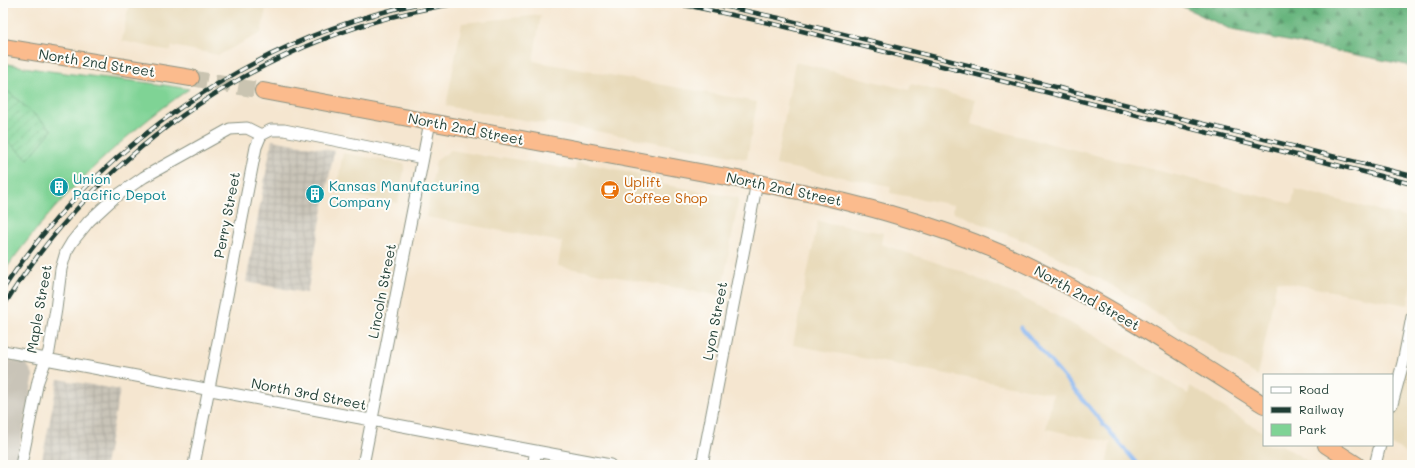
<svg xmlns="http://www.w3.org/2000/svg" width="1415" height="468" font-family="Mali,sans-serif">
<defs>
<pattern id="industrial-grid" width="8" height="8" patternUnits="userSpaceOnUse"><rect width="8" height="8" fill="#c9c4b8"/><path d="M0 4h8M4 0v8" fill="none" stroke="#aca99f"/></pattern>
<pattern id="forest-firs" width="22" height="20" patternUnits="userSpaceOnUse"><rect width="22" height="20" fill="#67b57e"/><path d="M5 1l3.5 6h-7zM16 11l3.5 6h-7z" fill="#549468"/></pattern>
<pattern id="garden-furrows" width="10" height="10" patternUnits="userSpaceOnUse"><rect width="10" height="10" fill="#7fd395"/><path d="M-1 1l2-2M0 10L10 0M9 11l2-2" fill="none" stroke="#67ac7a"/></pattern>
</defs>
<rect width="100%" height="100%" fill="#fdfcf7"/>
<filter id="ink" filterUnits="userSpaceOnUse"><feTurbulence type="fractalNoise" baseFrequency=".025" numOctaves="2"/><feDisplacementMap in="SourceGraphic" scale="8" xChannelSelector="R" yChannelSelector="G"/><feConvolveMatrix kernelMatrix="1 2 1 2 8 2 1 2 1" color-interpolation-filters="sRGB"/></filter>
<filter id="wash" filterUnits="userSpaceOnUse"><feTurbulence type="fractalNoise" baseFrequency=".012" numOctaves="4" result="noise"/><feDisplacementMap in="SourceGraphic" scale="16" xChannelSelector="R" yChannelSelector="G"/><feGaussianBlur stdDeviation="0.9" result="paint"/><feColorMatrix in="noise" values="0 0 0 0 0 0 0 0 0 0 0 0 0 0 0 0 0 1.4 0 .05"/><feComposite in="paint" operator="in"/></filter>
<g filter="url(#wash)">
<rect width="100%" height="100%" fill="#f5e6d0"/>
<!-- built -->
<path fill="#e8daba" d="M129,3H232L266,9L261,33L219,55L172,46L171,51L122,41Z
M541,15L533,61L757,102L747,159L547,122L546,124L446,106L462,23Z
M795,62L909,90L911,84L975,100L971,124L1292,204L1295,189L1412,219V285L1408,305L1277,281L1258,376L1117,288L1036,246L953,212L954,205L890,193L891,186L776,165Z
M451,150L501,159L502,157L575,170L577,162L662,178L661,184L739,198L721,296L558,266L562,242L426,217L436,161Z
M343,153L405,164L398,203L336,192Z
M818,221L883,233L881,244L955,269L1021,297L1095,336L1188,394L1190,386L1264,433V445H1282L1314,465H1106L1111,442L1046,429L1053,394L793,345Z
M1396,366L1412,374V457L1395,446L1389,445H1392V386Z"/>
<!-- industrial -->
<path fill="url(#industrial-grid)" d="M272,140L334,151L307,293L246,282Z
M58,379L120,390L105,465H41Z"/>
<!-- railway -->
<path fill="#c9c4b8" d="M3,359L26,363L33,374V380L16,465H3Z"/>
<!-- green -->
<path fill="#7fd395" stroke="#4f8864" d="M3,63C65,76 127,78 189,89C117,139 54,201 3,273Z"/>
<!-- forest -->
<path fill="url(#forest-firs)" stroke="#437959" d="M1175,3H1412V66L1232,30Z"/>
<!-- garden -->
<path fill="url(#garden-furrows)" stroke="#4f8864" d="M3,87L52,130L28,159L3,137Z"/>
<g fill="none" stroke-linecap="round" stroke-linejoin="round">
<!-- stream -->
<path stroke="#87b6f2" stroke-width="3.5" d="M1021,327L1138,465"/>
</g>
</g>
<g filter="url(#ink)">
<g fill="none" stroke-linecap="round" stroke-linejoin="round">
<!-- highway-tunnel -->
<path stroke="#cac4b1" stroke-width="16" stroke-dasharray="16 8" stroke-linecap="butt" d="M191,78L263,91"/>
<defs>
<path id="minor" d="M3,351L610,465
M1392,404L1403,363L1412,317
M21,465L38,381L49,351L56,309L61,269L66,252L72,242L89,221L115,197L144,177L230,129L247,128L261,135
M194,465L256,147L261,135L271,130H284L423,158
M363,465L430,122
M533,465L536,451
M702,465L757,182
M1375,465L1380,445"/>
<path id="highway" d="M3,47L191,78
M263,91L769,185C849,201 928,221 1003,254C1095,295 1179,351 1264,405
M1326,445L1357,465"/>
</defs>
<!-- minor casing -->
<use href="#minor" stroke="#8a9282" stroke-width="13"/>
<!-- highway casing -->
<use href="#highway" stroke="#8a9282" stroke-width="18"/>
<!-- minor -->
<use href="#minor" stroke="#fff" stroke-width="11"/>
<!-- highway -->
<use href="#highway" stroke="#fbbb8d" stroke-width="16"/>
<defs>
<path id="rail" d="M667,3L695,7L778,25L1412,184
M709,3L779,18L1412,176
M3,289C97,146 252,38 421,3
M3,307C101,146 274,29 461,3"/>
</defs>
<!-- rail casing -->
<use href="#rail" stroke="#1f3d34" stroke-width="4.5"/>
<!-- rail -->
<use href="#rail" stroke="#fdfcf7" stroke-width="3" stroke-dasharray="9" stroke-linecap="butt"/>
</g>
</g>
<!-- icons -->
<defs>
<symbol id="building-disc" viewBox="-11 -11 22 22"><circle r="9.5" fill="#0f9aa8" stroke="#fdfcf7"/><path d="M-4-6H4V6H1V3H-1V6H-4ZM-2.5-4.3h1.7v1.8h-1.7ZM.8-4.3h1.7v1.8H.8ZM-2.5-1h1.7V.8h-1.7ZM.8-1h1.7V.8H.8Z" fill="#fff"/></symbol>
<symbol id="cafe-disc" viewBox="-11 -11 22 22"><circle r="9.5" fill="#e8710a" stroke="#fdfcf7"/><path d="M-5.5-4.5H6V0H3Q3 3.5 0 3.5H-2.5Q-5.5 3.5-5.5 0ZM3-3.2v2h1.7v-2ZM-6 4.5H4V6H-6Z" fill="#fff"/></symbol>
</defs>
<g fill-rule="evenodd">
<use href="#building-disc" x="48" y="176" width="22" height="22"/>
<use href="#cafe-disc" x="599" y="179" width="22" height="22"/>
<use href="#building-disc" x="304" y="183" width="22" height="22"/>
</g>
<g text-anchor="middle" stroke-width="4" stroke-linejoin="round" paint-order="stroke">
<!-- street labels -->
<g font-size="14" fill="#1f3d34" stroke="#fdfcf7">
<text transform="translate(97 63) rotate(9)" y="5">North 2nd Street</text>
<text transform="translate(466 129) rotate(11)" y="5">North 2nd Street</text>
<text transform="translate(784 189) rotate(12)" y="5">North 2nd Street</text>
<text transform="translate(227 215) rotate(-79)" y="5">Perry Street</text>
<text transform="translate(382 291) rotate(-79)" y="5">Lincoln Street</text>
<text transform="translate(1087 298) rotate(29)" y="5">North 2nd Street</text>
<text transform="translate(39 309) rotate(-80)" y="5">Maple Street</text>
<text transform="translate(715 321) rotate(-79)" y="5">Lyon Street</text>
<text transform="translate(309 394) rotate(11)" y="5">North 3rd Street</text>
</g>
<!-- culture labels -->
<g font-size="14" fill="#0d838f" stroke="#fdfcf7" text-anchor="start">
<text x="73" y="184">Union<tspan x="73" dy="16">Pacific Depot</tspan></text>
<text x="329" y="191">Kansas Manufacturing<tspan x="329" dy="16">Company</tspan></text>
</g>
<!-- food labels -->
<g font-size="14" fill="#c56008" stroke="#fdfcf7" text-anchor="start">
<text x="624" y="187">Uplift<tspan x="624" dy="16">Coffee Shop</tspan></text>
</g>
</g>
<!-- margin -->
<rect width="1415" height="468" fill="none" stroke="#fdfcf7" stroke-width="16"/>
<!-- legend -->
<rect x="1263" y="374" width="130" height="72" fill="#fdfcf7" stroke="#a4b0a9"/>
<rect x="1271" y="387" width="20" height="6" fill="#ffffff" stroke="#a4b0a9"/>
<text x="1299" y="394" font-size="12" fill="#1f3d34">Road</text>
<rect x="1271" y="407" width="20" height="6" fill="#1f3d34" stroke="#a4b0a9"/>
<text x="1299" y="414" font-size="12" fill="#1f3d34">Railway</text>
<rect x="1271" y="424" width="20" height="12" fill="#7fd395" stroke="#a4b0a9"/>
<text x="1299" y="434" font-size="12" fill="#1f3d34">Park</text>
</svg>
